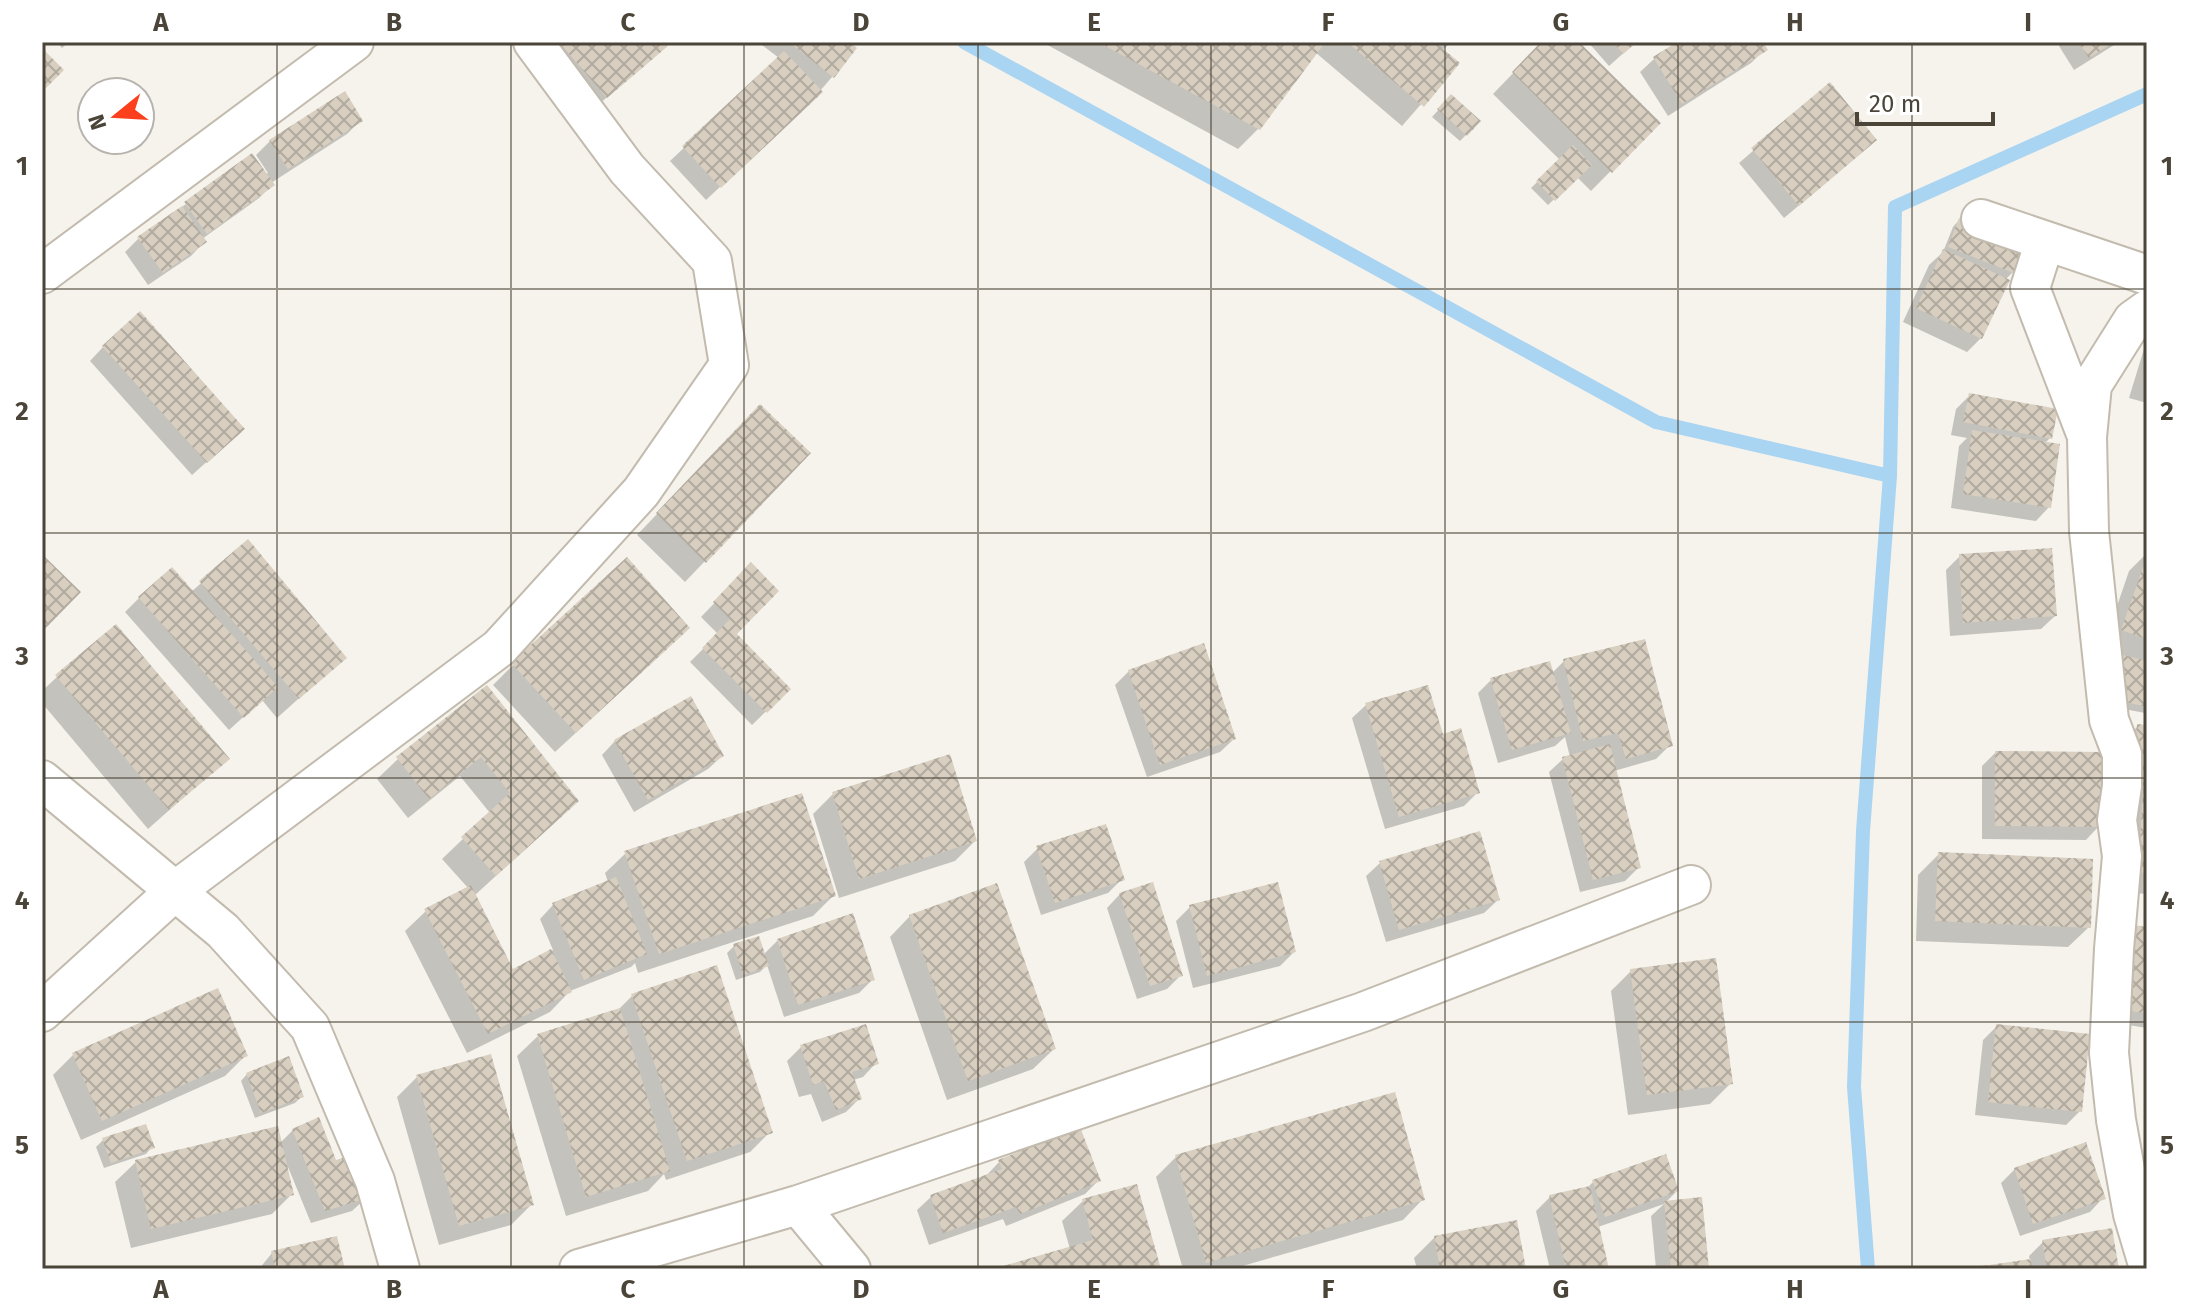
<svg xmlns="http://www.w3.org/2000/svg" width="2189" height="1311" font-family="'Fira Sans',sans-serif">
<defs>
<pattern id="building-cross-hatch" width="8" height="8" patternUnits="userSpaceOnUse" patternTransform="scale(2)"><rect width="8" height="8" fill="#d8cfc1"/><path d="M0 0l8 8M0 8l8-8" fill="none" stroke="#b1aa9e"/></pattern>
</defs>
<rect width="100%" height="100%" fill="#f6f3ec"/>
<!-- shadow -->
<path fill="#0003" d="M57,42H69L62,48Z
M533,42H662L651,60L592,110Z
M758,42H846L832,77L807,106L706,200L670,161L779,58Z
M1042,42H1451L1442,51L1457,63L1402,126L1315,52L1258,129L1238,149Z
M1543,42H1576L1658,123L1591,191L1577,177L1548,205L1531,188L1560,160L1493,94Z
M1588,42H1636L1609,66Z
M1681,42H1760L1765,49L1751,63L1668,116L1640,72L1654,59Z
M2062,42H2119L2074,70L2059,46Z
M1830,85L1861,153L1784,218L1739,163Z
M1451,96L1479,122L1460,141L1432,117Z
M361,120L347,134L271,183L272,185L259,198L202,239L204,242L191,256L148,285L125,252L139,238L186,204L268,173L256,155L270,141Z
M1959,220L2013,272L2005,280L1981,338L1967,352L1903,322L1929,265L1943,252L1953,227Z
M2147,339V403L2129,398Z
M103,347L229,442L192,475L90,361Z
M1970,395L2050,438L2045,443L2049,507L2036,521L1951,508L1959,446L1967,438L1951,435L1956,409Z
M740,427L705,561L685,582L637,535Z
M248,542L345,657L277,718L262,700L229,730L125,612L139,598L191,592Z
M2147,553V719H2144L2145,713L2108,706L2117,664L2123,658L2102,650L2129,571Z
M1960,556L2055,616L2041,629L1950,636L1946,570Z
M751,565L735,634L789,689L752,725L690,662L718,634L701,617Z
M668,648L555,752L493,685L513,665Z
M1564,661L1670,745L1656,759L1614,771L1639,867L1625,881L1580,892L1549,772L1563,759L1570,757L1565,737L1555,746L1498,763L1478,693L1492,679L1552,673Z
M1129,671L1234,739L1220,752L1147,777L1115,685Z
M57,677L227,759L148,829L42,703V691Z
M487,688L556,821L474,896L512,971L553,950L540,919L553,905L608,882L605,873L626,853L834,895L813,916L638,973L635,963L631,967L570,991L550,1012L467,1053L405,931L426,911L469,889L442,859L490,813L460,776L408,818L377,779L398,759Z
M1366,705L1441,737L1478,792L1464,806L1385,829L1352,718Z
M2138,726L2147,727V894L2119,892L2124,740Z
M615,741L722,756L708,769L634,812L602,755Z
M1995,753L2099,826L2086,840L1982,839V766Z
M833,794L975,841L955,861L839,898L813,814Z
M1038,848L1122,879L1108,893L1041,915L1024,862Z
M1939,854L2089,927L2068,947L1916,941L1918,875Z
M1380,863L1498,900L1484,913L1386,942L1366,876Z
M1120,894L1181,975L1167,989L1137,999L1107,908Z
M1190,907L1294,952L1280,966L1193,988L1176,921Z
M910,916L1054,1049L1033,1069L947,1100L890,937Z
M2147,929V1028L2128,1025L2121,1032Z
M778,940L873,979L859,993L784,1017L767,965L760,972L736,980L727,953L734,946L763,955Z
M1631,971L1731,1083L1710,1104L1628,1115L1611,991Z
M632,996L770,1132L750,1152L666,1180L664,1174L648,1191L566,1216L517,1056L538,1036L616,1012Z
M1997,1026L2080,1111L2066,1125L1975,1115L1983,1040Z
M801,1047L876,1063L863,1077L853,1080L860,1098L846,1112L822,1122L811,1094L799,1097L787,1061Z
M73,1055L245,1056L225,1076L81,1140L53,1075Z
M247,1074L302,1096L295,1103L255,1118L241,1081Z
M417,1077L532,1204L511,1225L439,1245L397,1097Z
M293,1130L335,1162L366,1198L352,1211L311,1223L288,1167L286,1168L292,1194L272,1214L131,1248L115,1182L136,1162L280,1143Z
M103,1140L152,1147L146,1154L104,1168L96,1147Z
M1176,1157L1423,1199L1403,1220L1232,1269H1183L1156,1177Z
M999,1162L1099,1180L1085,1194L1006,1226L1003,1219L929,1245L917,1210L931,1197L986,1176Z
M2015,1169L2103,1198L2090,1212L2020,1236L2001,1183Z
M1593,1182L1677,1191L1665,1203L1707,1269H1656L1651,1216L1664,1204L1598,1227L1607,1269H1550L1536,1211L1550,1197L1586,1189Z
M1083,1201L1159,1269H997L1070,1249L1062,1221Z
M1435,1237L1524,1269H1417L1414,1258Z
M2043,1242L2117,1269H1977L2030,1261L2029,1256Z
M272,1253L343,1269H259Z"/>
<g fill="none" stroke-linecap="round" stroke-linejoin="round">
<!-- stream -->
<path stroke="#a9d4f2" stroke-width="14" d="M964,42L1656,422L1890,476
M1868,1269L1854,1087L1863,831L1890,476L1895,207L2147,94"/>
</g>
<!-- building -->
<path fill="url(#building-cross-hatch)" d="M559,42H664L668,46L607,98Z
M789,42H850L857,48L834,78Z
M1098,42H1322L1324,44L1260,130Z
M1347,42H1435L1460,63L1424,107Z
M1541,42H1579L1661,123L1612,173L1512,72Z
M1613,42H1637L1623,54Z
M1677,42H1763L1768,50L1682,104L1653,57Z
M2078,42H2114L2089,58Z
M42,48L64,70L42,92Z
M784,51L823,92L721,188L682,146Z
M1830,82L1877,140L1799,206L1751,148Z
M345,91L363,121L288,169L269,140Z
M1451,94L1481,121L1467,136L1437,109Z
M1573,145L1592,165L1555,201L1536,181Z
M252,153L275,185L207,234L184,202Z
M182,206L207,242L163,273L137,237Z
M1959,218L2025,244L2014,273L1948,247Z
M1943,249L2010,280L1982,339L1916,308Z
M140,311L245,429L207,463L102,346Z
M1969,393L2058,409L2052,439L1963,422Z
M760,404L811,453L706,563L656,513Z
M1972,430L2060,444L2051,508L1963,494Z
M248,539L347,658L299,699L199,581Z
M2052,548L2057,616L1963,623L1959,554Z
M42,554L81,592L42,632Z
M2147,556V639L2121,630Z
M627,557L690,628L576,733L511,663Z
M751,562L779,591L737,634L791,689L767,713L702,648L730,619L713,602Z
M172,567L278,687L244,718L138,597Z
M116,624L230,759L169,810L55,675Z
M1645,639L1673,746L1626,759L1618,733L1583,741L1563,659Z
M1204,643L1236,739L1160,765L1128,670Z
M2123,655L2147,661V707L2113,699Z
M1550,661L1571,733L1512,750L1490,678Z
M487,685L579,801L496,876L461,837L510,793L481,757L429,799L396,757Z
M1428,685L1443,734L1461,728L1480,793L1399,817L1365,703Z
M691,696L724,756L648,800L614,740Z
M2137,724L2147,725V788L2133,787Z
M1610,744L1641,868L1593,880L1562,757Z
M1995,751L2102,752L2101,827L1995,826Z
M950,754L977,841L859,879L832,792Z
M802,793L836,896L659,954L624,851Z
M2143,794L2147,795V873L2138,872Z
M1106,824L1125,880L1055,903L1036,846Z
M1480,831L1500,900L1399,930L1379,861Z
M1938,852L2093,859L2091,928L1935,921Z
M616,877L647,954L584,980L552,903Z
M1153,882L1183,976L1150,986L1119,893Z
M1278,882L1296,952L1207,976L1189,905Z
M997,883L1056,1049L968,1081L909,915Z
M471,885L513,969L551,949L572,992L488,1034L424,909Z
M853,913L875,980L798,1005L777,939Z
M2134,925L2147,927V1005H2145L2143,1013L2119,1009Z
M759,936L769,966L743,975L733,944Z
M1716,958L1733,1084L1647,1095L1630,969Z
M717,965L773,1133L687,1161L631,994Z
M218,988L248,1056L102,1121L72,1053Z
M620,1008L670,1171L586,1197L537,1034Z
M866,1024L879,1064L852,1072L862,1099L836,1110L824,1081L813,1085L800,1045Z
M1996,1024L2090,1034L2082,1112L1988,1102Z
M491,1054L534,1205L459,1226L416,1075Z
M289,1056L304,1097L261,1113L246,1073Z
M1395,1092L1425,1200L1206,1263L1175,1155Z
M319,1117L336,1160L356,1154L368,1198L325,1211L292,1129Z
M146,1124L155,1148L111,1163L102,1138Z
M278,1126L294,1195L151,1229L135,1160Z
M1080,1127L1101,1181L1020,1214L1016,1207L943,1233L930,1195L1002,1169L998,1160Z
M2086,1142L2106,1199L2033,1224L2014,1168Z
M1666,1154L1679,1191L1605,1217L1592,1180Z
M1137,1184L1161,1269H993L1093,1240L1082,1199Z
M1590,1186L1609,1269H1566L1549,1195Z
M1702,1197L1709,1269H1671L1664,1201Z
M1517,1220L1526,1269H1440L1434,1236Z
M2112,1228L2119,1269H2047L2042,1240Z
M337,1236L345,1269H275L271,1251Z
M2031,1259L2032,1269H1975V1267Z"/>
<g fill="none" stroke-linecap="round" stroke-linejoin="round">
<defs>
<path id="minor" d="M1981,219L2147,275
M2045,241L2030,288L2085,431
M42,274L354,42
M2147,310L2133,320L2092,385L2087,437L2089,531L2109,720L2122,754V786L2117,820L2122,856L2114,949L2109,1053L2116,1120L2133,1214L2147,1261
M42,780L223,931L310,1027L375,1181L400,1269
M42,1012L175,891L499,648L641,492L729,365L712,261L627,169L533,42
M798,1205L851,1269
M579,1269L798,1205L1363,1012L1691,885"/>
</defs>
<!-- minor casing -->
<use href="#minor" stroke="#c2bbae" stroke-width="42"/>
<!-- minor -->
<use href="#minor" stroke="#fff" stroke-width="38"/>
</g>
<!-- grid -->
<path fill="none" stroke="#4b4439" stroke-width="2" stroke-opacity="0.55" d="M277,42V1269M511,42V1269M744,42V1269M978,42V1269M1211,42V1269M1445,42V1269M1678,42V1269M1912,42V1269M42,289H2147M42,533H2147M42,778H2147M42,1022H2147"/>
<!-- border -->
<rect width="2189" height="1311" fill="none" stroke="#ffffff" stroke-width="88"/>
<!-- north arrow -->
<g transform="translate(116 116) rotate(252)"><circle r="38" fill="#ffffff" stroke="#b7b4b0" stroke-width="2"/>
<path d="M0-6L14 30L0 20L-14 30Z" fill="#fc3f1d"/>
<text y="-12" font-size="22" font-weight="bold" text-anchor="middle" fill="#4b4439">N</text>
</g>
<!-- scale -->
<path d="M1857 112v12h136v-12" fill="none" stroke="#4b4439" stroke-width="4"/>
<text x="1869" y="112" font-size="24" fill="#4b4439" stroke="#ffffff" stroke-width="6" paint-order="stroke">20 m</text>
<rect x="44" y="44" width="2101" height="1223" fill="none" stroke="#4b4439" stroke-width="3"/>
<g font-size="26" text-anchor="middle" font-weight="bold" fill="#4b4439">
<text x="161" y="31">A</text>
<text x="394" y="31">B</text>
<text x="628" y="31">C</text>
<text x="861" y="31">D</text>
<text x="1094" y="31">E</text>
<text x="1328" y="31">F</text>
<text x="1561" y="31">G</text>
<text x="1795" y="31">H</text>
<text x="2028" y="31">I</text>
<text x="22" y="175">1</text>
<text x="2167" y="175">1</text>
<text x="22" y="420">2</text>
<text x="2167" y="420">2</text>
<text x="22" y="665">3</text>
<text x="2167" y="665">3</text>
<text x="22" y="909">4</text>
<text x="2167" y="909">4</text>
<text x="22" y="1154">5</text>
<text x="2167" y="1154">5</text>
<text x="161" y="1298">A</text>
<text x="394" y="1298">B</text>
<text x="628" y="1298">C</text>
<text x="861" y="1298">D</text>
<text x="1094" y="1298">E</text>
<text x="1328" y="1298">F</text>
<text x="1561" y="1298">G</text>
<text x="1795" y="1298">H</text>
<text x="2028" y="1298">I</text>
</g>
</svg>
